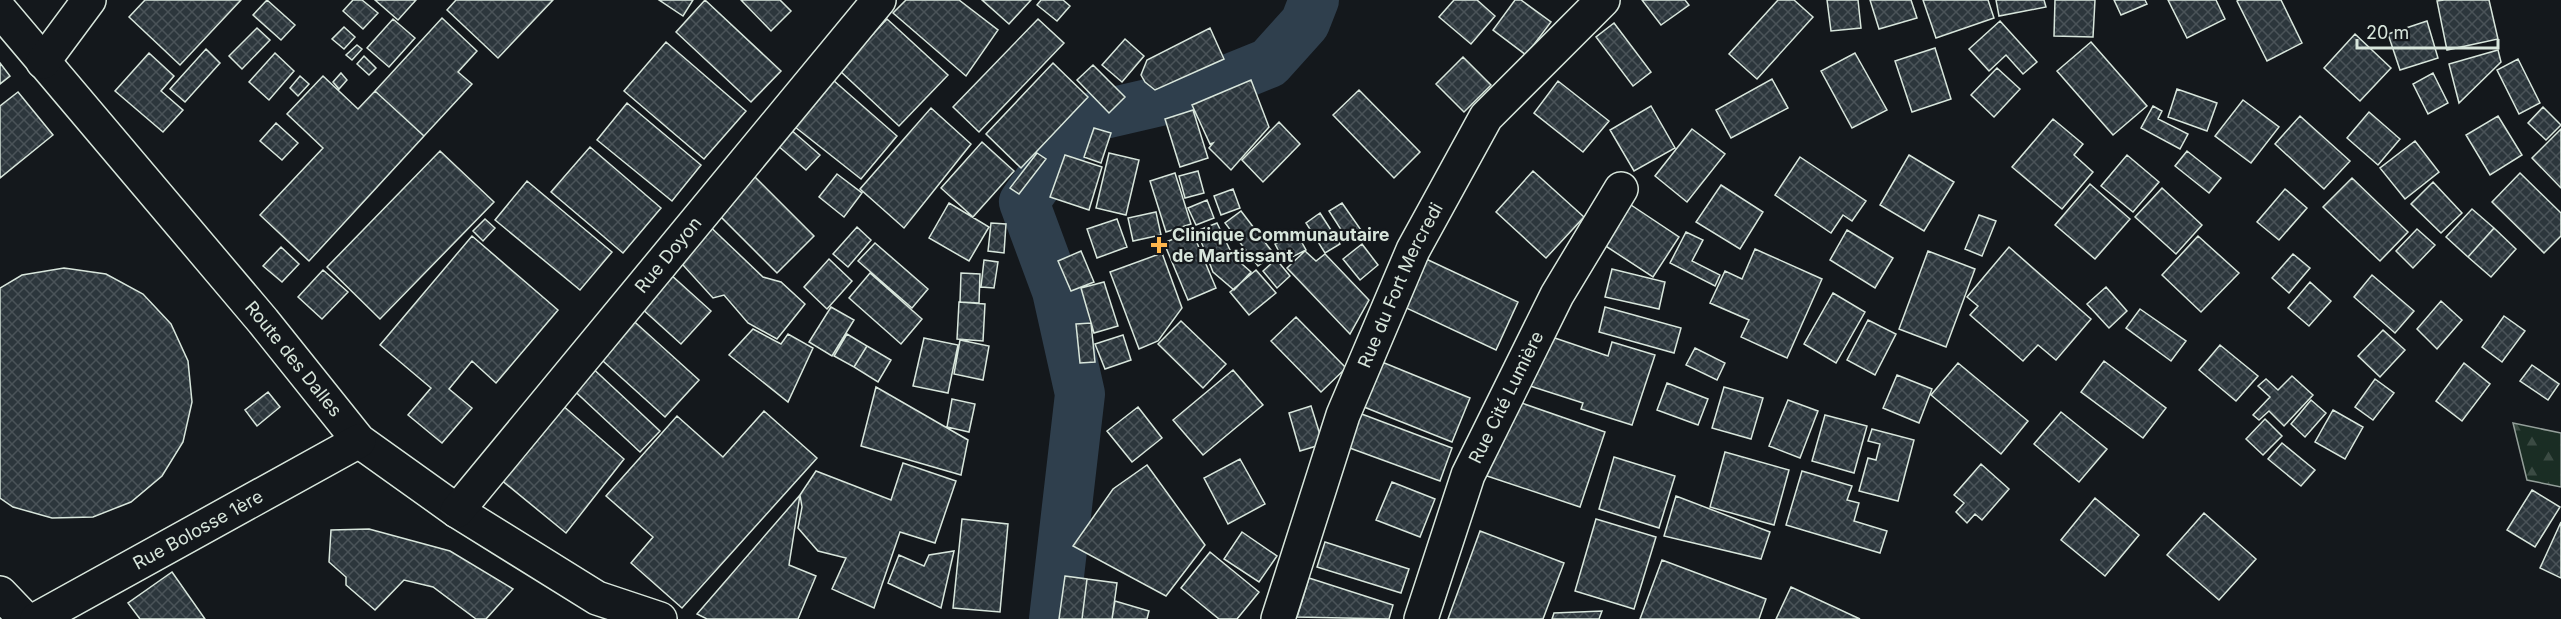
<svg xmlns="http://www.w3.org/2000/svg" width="2561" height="619" font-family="Inter,sans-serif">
<defs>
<pattern id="forest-firs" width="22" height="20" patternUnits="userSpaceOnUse" patternTransform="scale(1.5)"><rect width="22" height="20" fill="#1a2d24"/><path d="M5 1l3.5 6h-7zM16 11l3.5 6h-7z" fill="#3b4b43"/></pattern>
<pattern id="building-cross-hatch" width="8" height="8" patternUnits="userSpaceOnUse" patternTransform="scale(1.5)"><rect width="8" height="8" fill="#2c363c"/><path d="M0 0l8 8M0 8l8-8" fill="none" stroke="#4a5358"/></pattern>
</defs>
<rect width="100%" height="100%" fill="#14181c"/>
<!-- forest -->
<path fill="url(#forest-firs)" stroke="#939e99" stroke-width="1.5" d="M2513,423L2561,433V487L2527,480Z"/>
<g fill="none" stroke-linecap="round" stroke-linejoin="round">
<!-- canal -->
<path stroke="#2f3f4d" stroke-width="50" d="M1054,619L1080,394L1057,291L1024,202L1083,119L1195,93L1269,63L1305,23L1314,0"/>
</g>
<!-- building -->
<path fill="url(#building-cross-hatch)" stroke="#d8e6dc" stroke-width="1.5" d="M145,0H241L180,65L129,17Z
M267,0L295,25L281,40L253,15Z
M353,0H362L378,13L363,29L343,11Z
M375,0H416L398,20Z
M456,0H553L498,58L447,10Z
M659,0H693L683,16Z
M705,0L781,71L751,102L676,32Z
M741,0H780L791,11L771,31Z
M906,0H959L998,30L966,76L893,13Z
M982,0H1031L1009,24Z
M1041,0H1063L1070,6L1057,21L1037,5Z
M1454,0H1477L1495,16L1471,44L1439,17Z
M1515,0H1521L1551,22L1526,55L1493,30Z
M1642,0H1685L1689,5L1661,25Z
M1778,0H1794L1813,17L1757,79L1729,54Z
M1827,0H1858L1861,28L1831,31Z
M1870,0H1911L1917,18L1879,29Z
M1923,0H1988L1994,18L1936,38Z
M1996,0H2044L2046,7L1999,16Z
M2055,0H2095L2093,37L2054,36Z
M2114,0H2145L2147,4L2121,15Z
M2168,0H2216L2225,19L2187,38Z
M2239,0H2281L2302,43L2267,61L2237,1Z
M2444,0H2489L2498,39L2447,50L2437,1Z
M442,18L477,51L458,72L472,84L424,136L375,91Z
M393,19L415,38L389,67L367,48Z
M887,19L948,75L899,126L839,70Z
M1038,19L1064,43L979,132L953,107Z
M2000,21L2037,62L2023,74L2006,55L1989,71L1969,49Z
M2427,21L2438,58L2400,70L2388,34Z
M1614,23L1651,72L1633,86L1596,37Z
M344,27L355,37L344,49L332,39Z
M257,28L270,40L242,69L229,56Z
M1210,28L1224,59L1155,90L1145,82L1141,75L1147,60Z
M2355,34L2391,68L2360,101L2324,68Z
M1125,39L1144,56L1122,82L1102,65Z
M666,42L746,111L704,159L624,91Z
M2091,42L2147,106L2113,135L2057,71Z
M357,45L362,49L352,60L346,55Z
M1935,48L1951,99L1912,112L1895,61Z
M206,49L220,63L185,102L170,89Z
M2498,50L2501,62L2459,103L2449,64Z
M149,53L174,76L161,91L183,110L163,132L115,91Z
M275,53L294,71L269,100L249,82Z
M1855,53L1887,110L1852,128L1821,71Z
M364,56L376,68L369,75L357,64Z
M1463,57L1491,85L1464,112L1436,84Z
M2518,59L2540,103L2519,114L2497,70Z
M0,63L10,76L0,84Z
M1053,63L1088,97L1021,168L986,134Z
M1093,65L1125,97L1109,113L1077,80Z
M1997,68L2020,89L1994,117L1971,95Z
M341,73L347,80L339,89L333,82Z
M2433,73L2448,103L2428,114L2413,84Z
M300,76L309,84L298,96L290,88Z
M323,76L358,109L375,91L424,136L309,261L260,215L323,148L287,114Z
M1772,79L1788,108L1731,138L1716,110Z
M833,80L897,136L861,179L790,123Z
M1251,80L1269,127L1231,170L1209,148L1213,143L1210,144L1192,105Z
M1558,81L1609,121L1583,152L1534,113Z
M2177,89L2217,103L2207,131L2168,117Z
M1359,90L1420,152L1394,178L1333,115Z
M18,92L53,135L0,178V106Z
M2243,100L2279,127L2251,163L2215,136Z
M627,103L701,165L672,201L597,140Z
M1651,106L1675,148L1634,171L1610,130Z
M2153,106L2162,111L2158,119L2188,134L2180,149L2141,128Z
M2543,107L2561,125L2546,140L2528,123Z
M931,108L971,144L904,228L860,189Z
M1193,110L1208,158L1180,167L1165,119Z
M2369,112L2400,139L2378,165L2347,138Z
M2300,116L2350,161L2324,189L2275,144Z
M2498,116L2522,155L2490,175L2466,135Z
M2053,119L2083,144L2074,155L2093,172L2062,209L2012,167Z
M782,122L820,155L806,170L769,138Z
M1279,122L1300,144L1263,182L1242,160Z
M276,123L298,143L282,160L260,141Z
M1094,128L1111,133L1101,163L1084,157Z
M1692,129L1725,154L1687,202L1655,176Z
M2561,129V188L2532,158Z
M2415,141L2439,172L2405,199L2380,168Z
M982,142L1014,171L973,217L941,188Z
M590,147L661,208L623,253L551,192Z
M440,151L494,202L380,319L327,267Z
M2187,151L2221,178L2209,193L2175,166Z
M1037,153L1046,159L1019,194L1010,188Z
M1109,153L1139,160L1126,215L1096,208Z
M1065,155L1102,167L1089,210L1050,197Z
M1909,155L1954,182L1924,231L1880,205Z
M2127,155L2159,182L2133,212L2101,186Z
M1800,157L1866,201L1852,221L1843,215L1831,233L1775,195Z
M1198,171L1204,193L1185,198L1179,176Z
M1533,171L1584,217L1546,258L1496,212Z
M1175,173L1191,224L1166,232L1150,181Z
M2520,173L2561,213V236L2544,253L2492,202Z
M752,174L814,236L777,273L715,211Z
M837,174L862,193L844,217L819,197Z
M2352,178L2408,232L2380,261L2323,207Z
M527,181L612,252L580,290L495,220Z
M2433,182L2462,213L2441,233L2411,204Z
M2090,184L2130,219L2095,259L2055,225Z
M1721,185L1763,212L1740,249L1696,222Z
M2162,188L2202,225L2176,254L2135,217Z
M1233,189L1240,208L1221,215L1214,196Z
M2285,189L2307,208L2279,240L2257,222Z
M1207,200L1214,218L1196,225L1188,208Z
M1625,201L1679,237L1653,277L1598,241Z
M949,203L989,227L969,261L929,238Z
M1342,203L1361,230L1347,239L1329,211Z
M2472,209L2494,228L2468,257L2446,237Z
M1241,211L1274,254L1258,266L1225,223Z
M1156,212L1161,235L1133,241L1128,218Z
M1320,213L1340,244L1325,253L1306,223Z
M1979,215L1996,221L1982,256L1965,249Z
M485,219L495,228L483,241L473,231Z
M702,219L763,277L781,282L805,304L777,339L748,323L724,295L713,298L673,254Z
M1117,219L1127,247L1097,258L1087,229Z
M991,223L1006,224L1004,253L988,251Z
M1217,223L1233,256L1251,272L1234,290L1213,272L1197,231Z
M857,227L871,240L848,267L833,254Z
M2494,228L2516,249L2491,277L2468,257Z
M2417,229L2435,245L2413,268L2396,251Z
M1847,230L1893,258L1875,288L1830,260Z
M1192,231L1216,288L1188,300L1164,243Z
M1296,232L1306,250L1284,261L1275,244Z
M1686,232L1703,240L1692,261L1720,275L1715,286L1670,263Z
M472,236L558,310L496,383L472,361L449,389L472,408L442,443L408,415L431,388L380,345Z
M2198,236L2239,273L2201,312L2162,275Z
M875,243L928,289L912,308L858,261Z
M1362,244L1378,265L1360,280L1343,259Z
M281,247L299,264L282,282L263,266Z
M2009,247L2091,319L2056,360L2038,345L2023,361L1970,315L1978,306L1967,297Z
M1755,249L1822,279L1787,358L1741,337L1749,320L1710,303L1725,271L1742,279Z
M1081,251L1094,282L1071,291L1058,261Z
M1305,251L1316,261L1325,254L1369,300L1350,334L1287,268Z
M1928,251L1975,269L1946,347L1899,329Z
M1162,253L1182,308L1158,341L1139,349L1110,272Z
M2293,254L2310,268L2289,293L2272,278Z
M1424,258L1518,302L1496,350L1402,306Z
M829,259L852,281L827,309L804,287Z
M1276,259L1290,276L1277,288L1263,271Z
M984,260L998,262L994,288L981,287Z
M64,268L106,274L143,294L171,324L188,361L192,402L183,442L162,476L131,502L93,517L52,518L13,507L0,498V288L22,275Z
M1612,269L1665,282L1659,309L1605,297Z
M323,270L348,292L322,319L298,297Z
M1256,270L1276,293L1249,315L1230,292Z
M870,273L922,319L901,344L849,298Z
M961,273L980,274L979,303L960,302Z
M670,274L711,311L681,344L640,307Z
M2372,275L2414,311L2395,333L2354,297Z
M1104,282L1118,326L1094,333L1081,288Z
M2310,282L2331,301L2309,326L2288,308Z
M2106,287L2127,311L2109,328L2087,304Z
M1833,293L1865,312L1836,363L1804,344Z
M2441,301L2462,320L2437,349L2417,329Z
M959,302L985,304L983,341L957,339Z
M831,307L854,320L832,356L809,342Z
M1605,307L1681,328L1674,353L1599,332Z
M2140,309L2186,341L2171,361L2126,328Z
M627,315L699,380L665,417L593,352Z
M2504,316L2525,331L2502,362L2482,347Z
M1296,317L1346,368L1321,392L1271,341Z
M1868,320L1896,334L1875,375L1847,360Z
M1181,321L1226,364L1203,388L1158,344Z
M1091,323L1095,362L1080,363L1076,324Z
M753,329L781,344L788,334L813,348L788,402L729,355Z
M2383,330L2405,350L2380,377L2358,356Z
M847,334L867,346L854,367L834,356Z
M1123,335L1131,360L1105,369L1095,344Z
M1546,335L1608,356L1612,342L1655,355L1632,425L1581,409L1583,403L1530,386Z
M924,338L958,345L948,393L913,386Z
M960,340L989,346L983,380L954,374Z
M2220,345L2258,376L2236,401L2199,370Z
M867,346L891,360L878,382L854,367Z
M1695,348L1725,363L1717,380L1686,365Z
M2104,361L2166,408L2143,438L2081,392Z
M1382,362L1470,398L1452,442L1364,407Z
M587,363L660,431L640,452L567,384Z
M1958,363L2028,421L2001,454L1931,395Z
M2464,363L2490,384L2462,421L2436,401Z
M2532,365L2559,384L2548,400L2520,381Z
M1233,370L1263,405L1203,455L1173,420Z
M1897,375L1932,389L1919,423L1883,408Z
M2292,376L2313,395L2284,426L2269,411L2259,420L2253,415L2270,397L2258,386L2266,379L2278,390Z
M2375,379L2394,393L2373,420L2355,407Z
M1667,383L1708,399L1698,425L1657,410Z
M876,387L968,440L961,475L861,446Z
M1724,387L1763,398L1751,439L1712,428Z
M268,392L280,407L257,426L245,410Z
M952,399L975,404L969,432L947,427Z
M1510,399L1605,432L1580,507L1484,475Z
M1788,400L1818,411L1800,458L1769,446Z
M2311,400L2326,413L2305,437L2291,424Z
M561,404L624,459L566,533L500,479Z
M1311,406L1323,444L1300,451L1289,413Z
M1138,407L1162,438L1132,462L1107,431Z
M2333,410L2363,427L2345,459L2315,442Z
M764,411L817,458L682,608L631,563L653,537L606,496L677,416L723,457Z
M2061,412L2107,449L2079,482L2034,444Z
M1359,413L1452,448L1440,481L1347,447Z
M1825,415L1867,426L1854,473L1812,461Z
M2265,419L2282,436L2263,455L2246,439Z
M1872,429L1914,440L1898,501L1859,491L1868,458L1876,460L1880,444L1868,441Z
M2282,443L2315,470L2301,486L2268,459Z
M1725,452L1789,470L1774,525L1710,507Z
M1614,457L1675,476L1659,528L1599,509Z
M1240,459L1265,504L1228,524L1204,478Z
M903,463L956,481L935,543L900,532L874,608L832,589L846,558L818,551L798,528L802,507L800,495L816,471L891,500Z
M1981,464L2009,489L1982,520L1975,514L1967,523L1956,512L1964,503L1954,495Z
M1147,465L1205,545L1166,596L1073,546L1113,489Z
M1802,471L1852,486L1847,500L1859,503L1854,521L1887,531L1880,553L1786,525Z
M1392,482L1435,499L1420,537L1376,520Z
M2532,490L2560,507L2535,547L2507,530Z
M800,495L789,565L816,576L798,619H707L697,614Z
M1676,496L1770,532L1761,559L1664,536Z
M2095,498L2139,535L2105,576L2061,540Z
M2204,513L2256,559L2219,600L2167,555Z
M962,519L1008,524L1000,612L953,608Z
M1596,519L1656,537L1634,609L1575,591Z
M2561,522V578L2540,568Z
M369,529L450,551L513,589L486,619H476L433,587L404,580L375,610L346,585V577L329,562L331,530Z
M1480,531L1564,563L1543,619H1448Z
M1242,532L1277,556L1259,582L1224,559Z
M1325,542L1409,569L1401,593L1317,567Z
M954,551L941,608L888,583L899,555L924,566L929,555Z
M1210,552L1259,592L1237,619H1219L1181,588Z
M1662,560L1766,599L1759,619H1640Z
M172,572L205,619H140L128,603Z
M1065,576L1087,579L1082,619H1059Z
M1309,578L1393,605L1389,619L1297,617Z
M1087,579L1117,583L1112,619H1082Z
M1791,587L1860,619H1776Z
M1115,601L1149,611L1147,619H1112Z
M1602,611L1599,619H1552L1554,613Z"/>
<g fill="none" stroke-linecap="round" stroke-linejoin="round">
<defs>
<g id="street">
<path id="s1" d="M0,10L263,321L359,441L457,511L597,598L660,619"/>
<path d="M43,62L89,0"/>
<path id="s2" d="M457,511L879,0"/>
<path d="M0,593L25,619"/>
<path id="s3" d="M37,619L359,441"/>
<path id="s4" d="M1278,619L1343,415L1413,250L1486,117L1603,0"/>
<path id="s5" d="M1421,619L1468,475L1557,295L1621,189"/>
</g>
</defs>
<!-- street casing -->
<use href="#street" stroke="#d8e6dc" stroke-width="36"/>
<!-- street -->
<use href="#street" stroke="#14181c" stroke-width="33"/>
</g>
<!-- markers -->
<path fill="#ffb74d" stroke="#14181c" stroke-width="2" d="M1156 236h6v6h6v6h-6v6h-6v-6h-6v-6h6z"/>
<g text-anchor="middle" stroke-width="4.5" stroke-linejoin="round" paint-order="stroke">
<!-- poi labels -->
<g font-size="18" font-weight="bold" fill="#d8e6dc" stroke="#14181c" text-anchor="start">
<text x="1172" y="241">Clinique Communautaire<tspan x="1172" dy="21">de Martissant</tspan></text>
</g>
<!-- street labels -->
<g font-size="18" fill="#d8e6dc" stroke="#14181c">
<text dy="6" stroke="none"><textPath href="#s2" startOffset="332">Rue Doyon</textPath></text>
<text dy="6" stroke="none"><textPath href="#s4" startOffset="356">Rue du Fort Mercredi</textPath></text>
<text dy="6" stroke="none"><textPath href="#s1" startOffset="456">Route des Dalles</textPath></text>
<text dy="6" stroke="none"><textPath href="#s5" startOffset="238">Rue Cité Lumière</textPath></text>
<text dy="6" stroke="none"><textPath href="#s3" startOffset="184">Rue Bolosse 1ère</textPath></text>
</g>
</g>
<!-- scale -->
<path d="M2357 39v9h141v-9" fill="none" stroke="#d8e6dc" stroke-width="3"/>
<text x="2366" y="39" font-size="18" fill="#d8e6dc" stroke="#14181c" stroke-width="4.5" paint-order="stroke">20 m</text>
</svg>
